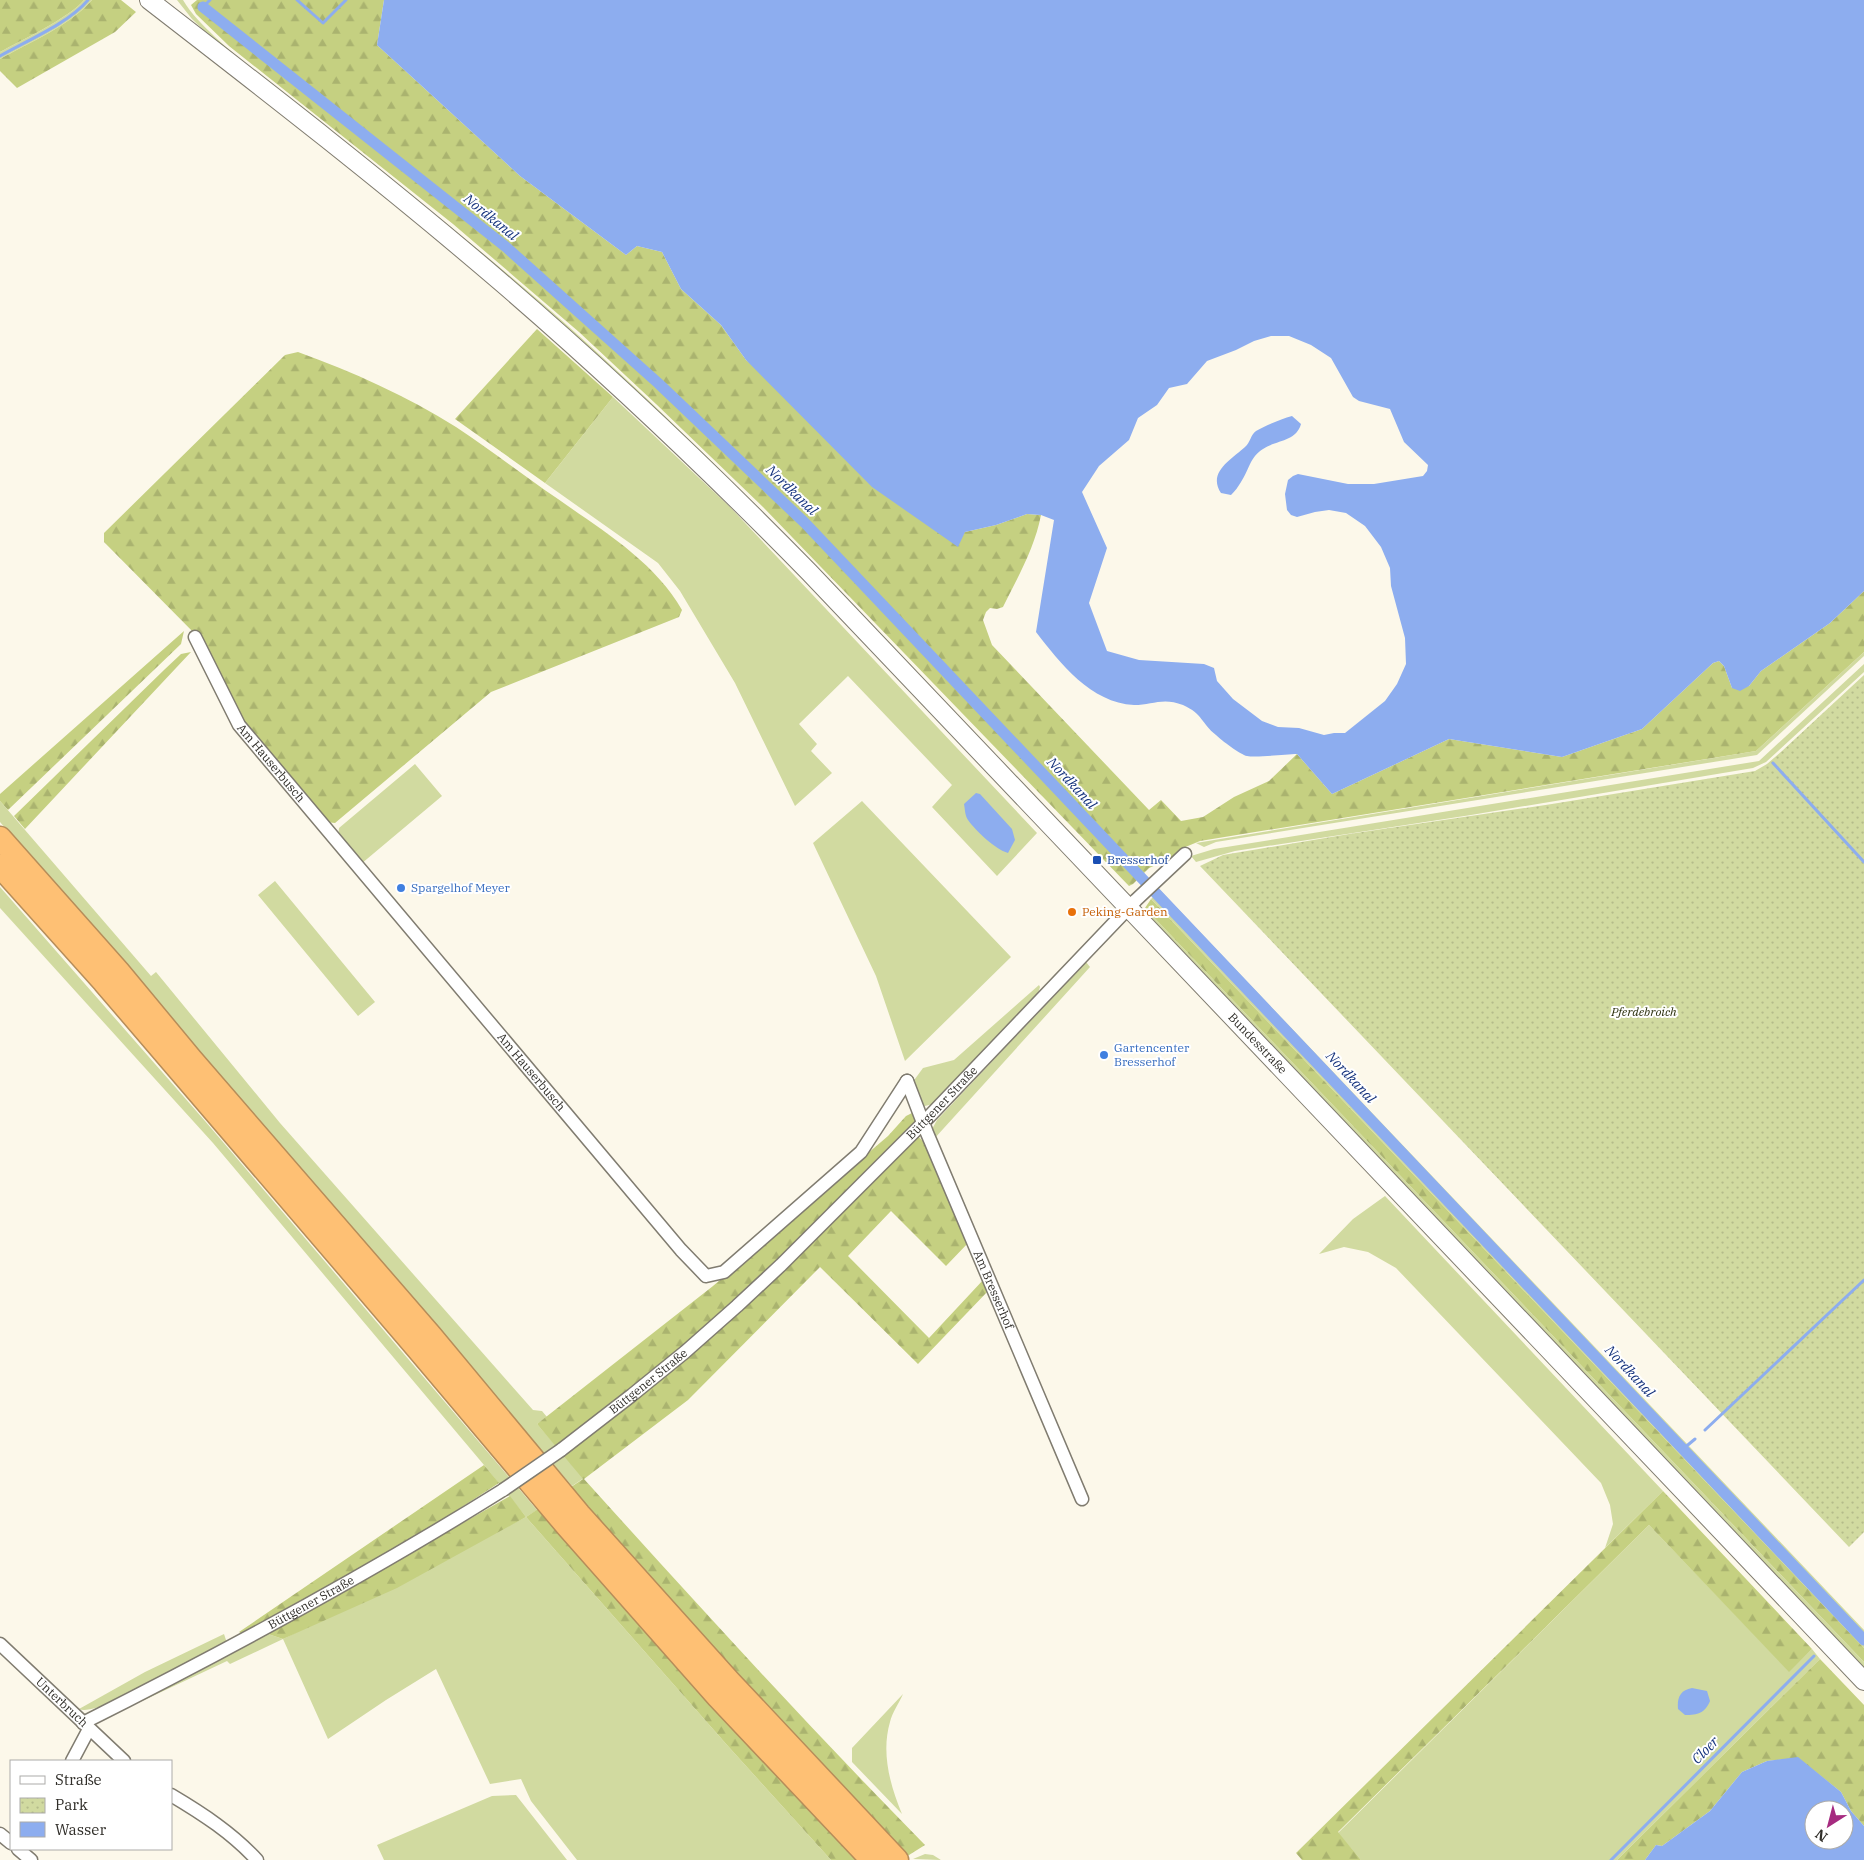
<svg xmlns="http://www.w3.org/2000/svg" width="1864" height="1860" font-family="'IBM Plex Serif',serif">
<defs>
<pattern id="forest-firs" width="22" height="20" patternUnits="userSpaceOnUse" patternTransform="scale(1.25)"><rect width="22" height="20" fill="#c5d081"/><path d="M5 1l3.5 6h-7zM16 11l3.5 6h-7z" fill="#aab36f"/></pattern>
<pattern id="park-dots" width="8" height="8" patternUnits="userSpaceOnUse" patternTransform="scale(1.25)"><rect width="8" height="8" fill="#d1daa0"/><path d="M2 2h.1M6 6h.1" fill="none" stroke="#b4bb8a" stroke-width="1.8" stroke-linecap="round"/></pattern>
</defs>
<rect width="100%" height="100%" fill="#fcf8ea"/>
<!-- green -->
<path fill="#d1daa0" d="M84,0H92C71,25 28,43 0,59V52C22,40 69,18 84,0Z
M177,0H183C191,14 203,25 215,37C243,63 274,86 305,110C397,184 490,256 578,335C750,490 907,663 1067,830L1064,832L806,562L225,51L192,19Z
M613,397L730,507L1037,833L997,876L932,807L952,785L848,676L799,724L817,744L811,751L832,773L795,806L735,683L680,591L658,563L545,483Z
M1864,652V656L1757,755L1216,842L1204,847L1196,843L1756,751Z
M1864,664V672L1766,762L1753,768L1471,815L1235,851L1196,862L1191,856L1214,849L1759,761Z
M415,764L442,796L361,864L338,837L339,828Z
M0,801L151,976L156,972L280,1123L533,1410L542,1411L547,1417L537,1424L584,1478L572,1486L261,1122L0,822Z
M862,801L1011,957L905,1061L876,976L813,843Z
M275,881L375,1002L358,1016L258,895Z
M0,887L205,1121L537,1510L526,1517L727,1745L831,1860H577L531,1801L521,1779L490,1784L436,1669L386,1700L328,1739L283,1639L230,1664L227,1661L140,1702L268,1634L283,1639L526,1517L484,1465L213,1143L0,908Z
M1160,890L1864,1630V1648L1151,899Z
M1145,908L1864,1662V1674L1143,915Z
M1086,962L1090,967L934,1139L931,1131L937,1120Z
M1039,985L1040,987L1036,1000L933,1104L925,1106L921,1105L912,1083L923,1068L954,1060Z
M1385,1196L1663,1491L1605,1548L1613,1524L1610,1505L1601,1483L1396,1268L1368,1252L1344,1247L1319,1254L1353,1219Z
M1649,1525L1789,1671L1812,1649L1820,1659L1617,1860H1361L1338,1833Z
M224,1634L227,1643C203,1655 99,1718 79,1709L145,1672Z
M903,1694C899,1703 892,1713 890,1722C881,1753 890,1785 902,1814L852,1762V1748Z
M516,1795L567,1860H384L377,1845L492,1796Z
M925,1854L933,1855L941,1860L913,1859Z"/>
<!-- forest -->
<path fill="url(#forest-firs)" d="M0,0H84C69,18 22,40 0,52Z
M92,0H121L136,12L115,32L17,88L0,71V59C28,43 71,25 92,0Z
M197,0H384L377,45L520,176L626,255L637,246L662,252L681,289L721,325L746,360L965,532L996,525L1027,514L1041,515C1035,547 1018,577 1003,607L997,609L990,608L986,612L983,620L992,645L1149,810L1161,800L1181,821L1203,817L1234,797L1269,781L1297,754L1332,794L1449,739L1562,757L1642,729L1713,663L1719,661L1724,666L1732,688L1749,686L1761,671L1830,623L1864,591V652L1756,751L1200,841L1183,848L1174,857L1149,868L1133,884L1129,886L763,507L656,404L579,332L453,224L229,46L196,14L191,5Z
M537,329L613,397L545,483L455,419Z
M298,352C353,372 407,396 456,427C491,450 524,476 558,499C603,531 654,561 682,610L679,617L491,692L335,823L326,822L243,722L200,639L104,542V533L285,355Z
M184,631L181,644L8,810L0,801V794Z
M191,652L25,829L14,816L164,670L181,654Z
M1151,899L1864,1648V1662L1145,908Z
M912,1113L916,1120L918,1136L929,1148L969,1242L946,1266L891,1211L848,1256L929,1338L984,1279L989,1290L918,1364L820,1267L688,1400L584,1479C696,1603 808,1726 925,1845L901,1860H831L727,1745L526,1517L397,1588L283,1639L268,1634L510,1496L526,1517L583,1479L537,1424L713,1286L888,1136L906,1116Z
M484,1465L499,1483L437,1523L255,1629L242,1634L239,1632Z
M1663,1491L1812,1649L1789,1672L1649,1525L1338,1832L1361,1860H1302L1296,1853Z
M1820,1659L1864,1705V1826L1851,1811L1841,1792L1798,1758L1767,1761L1742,1772L1710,1811L1662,1846L1656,1845L1645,1860H1617Z"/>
<!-- park -->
<path fill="url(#park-dots)" d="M1864,675V1532L1849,1547L1200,866L1223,855L1349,834L1552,804L1755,771L1767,764L1782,751Z"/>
<!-- water -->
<path fill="#8dadef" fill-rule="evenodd" d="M384,0H1864V591L1830,623L1761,671L1749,686L1740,691L1732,688L1724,666L1719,661L1713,663L1642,729L1562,757L1449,739L1332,794L1297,754C1285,754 1257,758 1247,756C1241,755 1221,740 1216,735C1201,723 1203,714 1183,705C1163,697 1152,705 1134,705C1091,703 1060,663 1036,632L1054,520L1041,515L1027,514L996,525L965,532L958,547L872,487L746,360L721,325L681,289L662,252L637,246L626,255L520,176L377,45ZM1271,336H1289L1311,345L1331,358L1353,397L1359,401L1390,409L1404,442L1428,465L1427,471L1423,476L1374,484H1348L1298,474L1293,476L1288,480L1285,494L1287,510L1291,515L1297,517L1315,512L1329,510L1346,513L1365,526L1381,547L1390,568L1391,586L1405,638L1406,664L1397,684L1385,701L1345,733H1334L1324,735L1299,728L1278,727L1262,721L1233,699L1217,681L1214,668L1204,664L1139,660L1107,651L1089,603L1107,548L1082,492L1099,466L1129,440L1138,418L1157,405L1169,388L1187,384L1207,361L1236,350L1254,341Z
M1292,416L1301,424C1296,442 1276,440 1263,449C1250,457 1249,470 1241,482C1238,487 1235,491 1231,495L1221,493C1207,472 1232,459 1245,447C1250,443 1251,434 1256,431C1267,425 1281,419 1292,416Z
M976,793L980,794L1012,829L1015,840L1008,853C995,849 976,831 968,820C965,816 965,809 964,804Z
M1692,1688L1707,1691L1710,1701C1705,1713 1698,1715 1685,1715L1678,1709C1677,1698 1680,1690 1692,1688Z
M1798,1757L1841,1792L1851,1811L1864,1826V1860H1645L1656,1845L1662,1846L1710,1811L1742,1772L1767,1761ZM1814,1810H1844V1840H1814Z"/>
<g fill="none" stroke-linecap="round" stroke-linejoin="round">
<!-- stream -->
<path stroke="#8dadef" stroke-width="3" d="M297,0L323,23L346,0
M203,7L210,0
M0,56C26,41 69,23 88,0
M1773,763L1864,862
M1705,1430L1864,1280
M1683,1449L1695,1439
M1611,1860L1814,1656"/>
<!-- canal -->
<path stroke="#8dadef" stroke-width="11" d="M203,7L506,247L658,383L805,523L1864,1640"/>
<defs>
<g id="minor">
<path id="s1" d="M195,637L239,725L681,1250L706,1276L724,1272L861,1152L907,1081"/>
<path id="s2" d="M907,1081L927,1133L1082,1499"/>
<path id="s3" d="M561,1450L632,1395L685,1352L737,1306L781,1265L923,1123L1136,900L1185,854"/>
<path id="s4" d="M0,1644L124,1761"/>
<path id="s5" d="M83,1723C226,1651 367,1575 503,1490"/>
<path d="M72,1761L89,1729"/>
<path d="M171,1795C203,1814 232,1833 257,1860"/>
<path d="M0,1834L11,1843"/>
<path d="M18,1849L31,1860"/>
</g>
<g id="secondary">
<path id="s6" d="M149,0C268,92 388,185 502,283C609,375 711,472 809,572L1864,1681"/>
</g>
<path id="motorway" d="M0,838L118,971L191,1059L431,1336L579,1514L729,1681L897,1860
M0,866L104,982L418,1349L567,1526L718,1697L872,1860"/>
</defs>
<!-- minor casing -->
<use href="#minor" stroke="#807c70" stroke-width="15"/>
<!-- secondary casing -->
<use href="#secondary" stroke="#807c70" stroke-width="20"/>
<!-- motorway casing -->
<use href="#motorway" stroke="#b68d5a" stroke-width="25"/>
<!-- minor -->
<use href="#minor" stroke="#fff" stroke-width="12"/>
<!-- secondary -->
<use href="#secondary" stroke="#fff" stroke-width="18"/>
<!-- motorway -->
<use href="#motorway" stroke="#fec074" stroke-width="22"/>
<defs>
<path id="minor-bridge" d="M503,1490L561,1450"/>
</defs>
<!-- minor-bridge casing -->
<use href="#minor-bridge" stroke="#807c70" stroke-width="15" stroke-linecap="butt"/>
<!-- minor-bridge -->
<use href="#minor-bridge" stroke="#fff" stroke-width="12"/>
</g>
<!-- markers -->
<rect fill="#1a4fb4" stroke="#fff" stroke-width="2" x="1092" y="855" width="10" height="10" rx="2.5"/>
<g fill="#3f7fe0" stroke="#fff" stroke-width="2">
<circle cx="401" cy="888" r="5"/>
<circle cx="1104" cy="1055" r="5"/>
</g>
<circle fill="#e8710a" stroke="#fff" stroke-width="2" cx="1072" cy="912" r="5"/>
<g text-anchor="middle" stroke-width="4" stroke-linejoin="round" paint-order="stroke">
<!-- street labels -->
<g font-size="12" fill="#302e29" stroke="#fff">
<text dy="4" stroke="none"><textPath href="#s1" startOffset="148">Am Hauserbusch</textPath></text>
<text dy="4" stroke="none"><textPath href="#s6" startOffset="1525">Bundesstraße</textPath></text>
<text dy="4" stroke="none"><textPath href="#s1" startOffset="552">Am Hauserbusch</textPath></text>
<text dy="4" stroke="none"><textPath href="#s3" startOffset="516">Büttgener Straße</textPath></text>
<text dy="4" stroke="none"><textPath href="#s2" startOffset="226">Am Bresserhof</textPath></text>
<text dy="4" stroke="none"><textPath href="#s3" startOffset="111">Büttgener Straße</textPath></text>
<text dy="4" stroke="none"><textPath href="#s5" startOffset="258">Büttgener Straße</textPath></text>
<text dy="4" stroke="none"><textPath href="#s4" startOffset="85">Unterbruch</textPath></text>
</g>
<!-- transit labels -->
<g font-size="12" fill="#164399" stroke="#fff" text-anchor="start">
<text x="1107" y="864">Bresserhof</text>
</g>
<!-- shop labels -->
<g font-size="12" fill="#366cbe" stroke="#fff" text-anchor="start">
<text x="411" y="892">Spargelhof Meyer</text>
<text x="1114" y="1052">Gartencenter<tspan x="1114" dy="14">Bresserhof</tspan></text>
</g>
<!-- food labels -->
<g font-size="12" fill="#c56008" stroke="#fff" text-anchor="start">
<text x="1082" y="916">Peking-Garden</text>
</g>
<!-- park labels -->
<g font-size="12" font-style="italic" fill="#2b2f0c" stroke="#fff">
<text x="1644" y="1016">Pferdebroich</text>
</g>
<!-- water labels -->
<g font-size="14" font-style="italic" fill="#13317c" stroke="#fff">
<text transform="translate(491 217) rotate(39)" y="5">Nordkanal</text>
<text transform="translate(792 490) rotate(44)" y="5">Nordkanal</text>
<text transform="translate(1072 783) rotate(47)" y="5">Nordkanal</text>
<text transform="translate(1351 1077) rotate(47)" y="5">Nordkanal</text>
<text transform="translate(1630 1371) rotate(47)" y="5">Nordkanal</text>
<text transform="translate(1705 1750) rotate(-45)" y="5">Cloer</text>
</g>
</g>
<!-- legend -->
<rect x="10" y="1760" width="162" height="90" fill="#ffffff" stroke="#acaba9"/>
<rect x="20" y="1776" width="25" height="8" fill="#ffffff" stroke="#acaba9"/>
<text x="55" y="1785" font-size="15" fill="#302e29">Straße</text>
<rect x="20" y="1798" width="25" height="15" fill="url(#park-dots)" stroke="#acaba9"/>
<text x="55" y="1810" font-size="15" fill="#302e29">Park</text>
<rect x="20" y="1822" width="25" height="15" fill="#8dadef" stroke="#acaba9"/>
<text x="55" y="1835" font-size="15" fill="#302e29">Wasser</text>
<!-- north arrow -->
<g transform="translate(1829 1825) rotate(216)"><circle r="24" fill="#ffffff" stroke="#acaba9"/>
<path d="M0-4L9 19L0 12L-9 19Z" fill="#a62b80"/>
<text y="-8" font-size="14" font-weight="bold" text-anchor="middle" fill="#302e29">N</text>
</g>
</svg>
